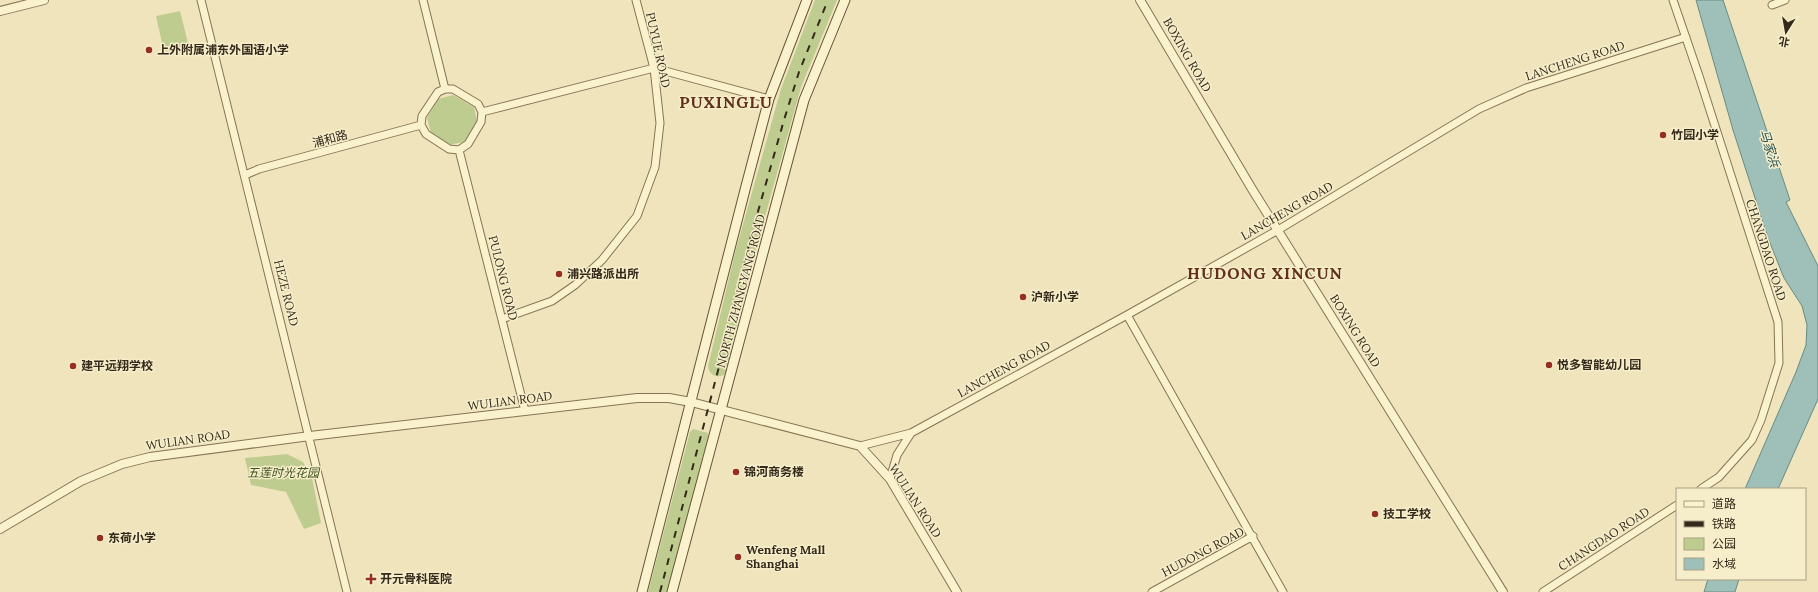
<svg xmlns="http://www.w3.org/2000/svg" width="1818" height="592" font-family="Lora,'Noto Sans SC',serif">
<rect width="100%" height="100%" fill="#efe4bb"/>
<!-- green -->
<path fill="#bfcc8f" d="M815,0H837L801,87L754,256L727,369L724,375C716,378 709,375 708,366L735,253L781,89Z
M180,11L190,51L165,56L156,16Z
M453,95L474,107L477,121L464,142L449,145L431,133L427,118L438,99Z
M693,429L708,433V437L667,592H648L690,432Z
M287,454L303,462L312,478L321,523L304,529L286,492L251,485L245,458Z"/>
<!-- water -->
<path fill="#9fbfb9" stroke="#678c87" d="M1696,0H1723L1790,200L1786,202L1818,266V399L1778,489H1745L1796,372L1806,345L1807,325L1802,306L1784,278L1768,238L1733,130Z
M1708,579H1739L1735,592H1704Z"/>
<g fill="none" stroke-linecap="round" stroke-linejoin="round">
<defs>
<path id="minor" d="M201,0L347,592
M423,0L445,89
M1673,0L1699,76L1778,322L1779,363L1761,420L1752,440L1719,477L1701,489
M1772,5L1785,0
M445,89H453L478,104L482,112L481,122L468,144L459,150L449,149L426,134L421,125L422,116L438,92Z
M482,112L654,68L769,99
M459,150L525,411
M245,175L259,169L421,125
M1127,315L1283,592
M502,319L552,301L575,285L602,260L637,216L655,167L660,123L654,68L636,0
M860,446L911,433L1127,315L1278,230L1479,109L1526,88L1686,37
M890,479L897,455L911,433
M1152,592L1253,536
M1543,592L1677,505"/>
<path id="tertiary" d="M1140,0L1252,189L1503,592
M0,11L44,0
M0,529L81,481L122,464L150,457L310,436L637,398H669L691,402L860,446L890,479L957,592"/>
<path id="secondary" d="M642,592L746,186L769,99L807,0
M672,592L804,100L845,0"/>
</defs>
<!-- minor casing -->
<use href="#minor" stroke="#867454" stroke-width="9"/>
<!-- tertiary casing -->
<use href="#tertiary" stroke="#867454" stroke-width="10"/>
<!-- secondary casing -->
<use href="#secondary" stroke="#675438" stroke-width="11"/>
<!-- minor -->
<use href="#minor" stroke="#faf1cd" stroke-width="7"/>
<!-- tertiary -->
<use href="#tertiary" stroke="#faf1cd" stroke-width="8"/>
<!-- secondary -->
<use href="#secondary" stroke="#faf1cd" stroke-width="9"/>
<!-- rail -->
<path stroke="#34291a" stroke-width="2" stroke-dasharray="7 7" stroke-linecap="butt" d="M660,592L731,321L751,236L784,120L799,72L828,0"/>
</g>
<!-- markers -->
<g fill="#962e23" stroke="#f6eeca" stroke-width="1.5">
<circle cx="149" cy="50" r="4"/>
<circle cx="1663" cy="135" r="4"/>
<circle cx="559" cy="274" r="4"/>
<circle cx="1023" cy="297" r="4"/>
<circle cx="1549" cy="365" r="4"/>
<circle cx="73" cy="366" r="4"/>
<circle cx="736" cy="472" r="4"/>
<circle cx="1375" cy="514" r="4"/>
<circle cx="100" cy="538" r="4"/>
<circle cx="738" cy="557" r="4"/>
<path d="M369 573h4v4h4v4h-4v4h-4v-4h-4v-4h4z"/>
</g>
<g text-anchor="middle" stroke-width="3" stroke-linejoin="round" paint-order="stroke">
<!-- poi labels -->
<g font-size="12" font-weight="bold" fill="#34291a" stroke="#f6eeca" text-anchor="start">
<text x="157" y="54">上外附属浦东外国语小学</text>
<text x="1671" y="139">竹园小学</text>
<text x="567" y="278">浦兴路派出所</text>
<text x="1031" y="301">沪新小学</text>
<text x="1557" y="369">悦多智能幼儿园</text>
<text x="81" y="370">建平远翔学校</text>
<text x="744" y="476">锦河商务楼</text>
<text x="1383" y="518">技工学校</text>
<text x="108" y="542">东荷小学</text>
<text x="746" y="554">Wenfeng Mall<tspan x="746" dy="14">Shanghai</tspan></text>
<text x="380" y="583">开元骨科医院</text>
</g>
<!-- street labels -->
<g font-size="12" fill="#34291a" stroke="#f6eeca">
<text transform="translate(658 50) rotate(78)" y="4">PUYUE ROAD</text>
<text transform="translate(1187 55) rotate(60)" y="4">BOXING ROAD</text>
<text transform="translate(1575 61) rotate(-18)" y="4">LANCHENG ROAD</text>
<text transform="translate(330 139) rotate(-15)" y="4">浦和路</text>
<text transform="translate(1287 211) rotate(-30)" y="4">LANCHENG ROAD</text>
<text transform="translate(1766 250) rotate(72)" y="4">CHANGDAO ROAD</text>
<text transform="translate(503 278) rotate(76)" y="4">PULONG ROAD</text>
<text transform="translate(741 291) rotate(-75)" y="4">NORTH ZHANGYANG ROAD</text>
<text transform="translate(286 293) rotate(76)" y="4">HEZE ROAD</text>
<text transform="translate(1355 331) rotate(58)" y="4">BOXING ROAD</text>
<text transform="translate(1004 369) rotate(-29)" y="4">LANCHENG ROAD</text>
<text transform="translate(510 401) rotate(-7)" y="4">WULIAN ROAD</text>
<text transform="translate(188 440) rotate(-8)" y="4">WULIAN ROAD</text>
<text transform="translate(915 501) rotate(57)" y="4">WULIAN ROAD</text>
<text transform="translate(1604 539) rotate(-33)" y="4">CHANGDAO ROAD</text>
<text transform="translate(1203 552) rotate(-28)" y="4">HUDONG ROAD</text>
</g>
<!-- park labels -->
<g font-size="12" font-style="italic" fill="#405120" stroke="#f6eeca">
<text x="283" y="477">五莲时光花园</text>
</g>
<!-- water labels -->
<g font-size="13" font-style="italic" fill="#295355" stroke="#f6eeca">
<text transform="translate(1770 148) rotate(72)" y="5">马家浜</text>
</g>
<!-- district labels -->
<g font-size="16" font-weight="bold" letter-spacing="1" fill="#622f18" stroke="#f6eeca">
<text x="726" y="108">PUXINGLU</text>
<text x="1265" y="279">HUDONG XINCUN</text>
</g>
</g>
<!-- legend -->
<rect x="1676" y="488" width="130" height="92" fill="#f6eeca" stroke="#a89f84"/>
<rect x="1684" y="501" width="20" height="6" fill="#faf1cd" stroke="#a89f84"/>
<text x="1712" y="508" font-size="12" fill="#34291a">道路</text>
<rect x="1684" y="521" width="20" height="6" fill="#34291a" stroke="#a89f84"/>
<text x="1712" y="528" font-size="12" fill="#34291a">铁路</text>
<rect x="1684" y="538" width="20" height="12" fill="#bfcc8f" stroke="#a89f84"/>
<text x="1712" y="548" font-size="12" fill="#34291a">公园</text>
<rect x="1684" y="558" width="20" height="12" fill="#9fbfb9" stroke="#a89f84"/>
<text x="1712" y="568" font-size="12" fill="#34291a">水域</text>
<!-- north arrow -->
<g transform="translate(1786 32) rotate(191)" stroke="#f6eeca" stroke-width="3" paint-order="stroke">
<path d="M0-3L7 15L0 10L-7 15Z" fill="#34291a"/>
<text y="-6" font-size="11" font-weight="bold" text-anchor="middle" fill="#34291a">北</text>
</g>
</svg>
